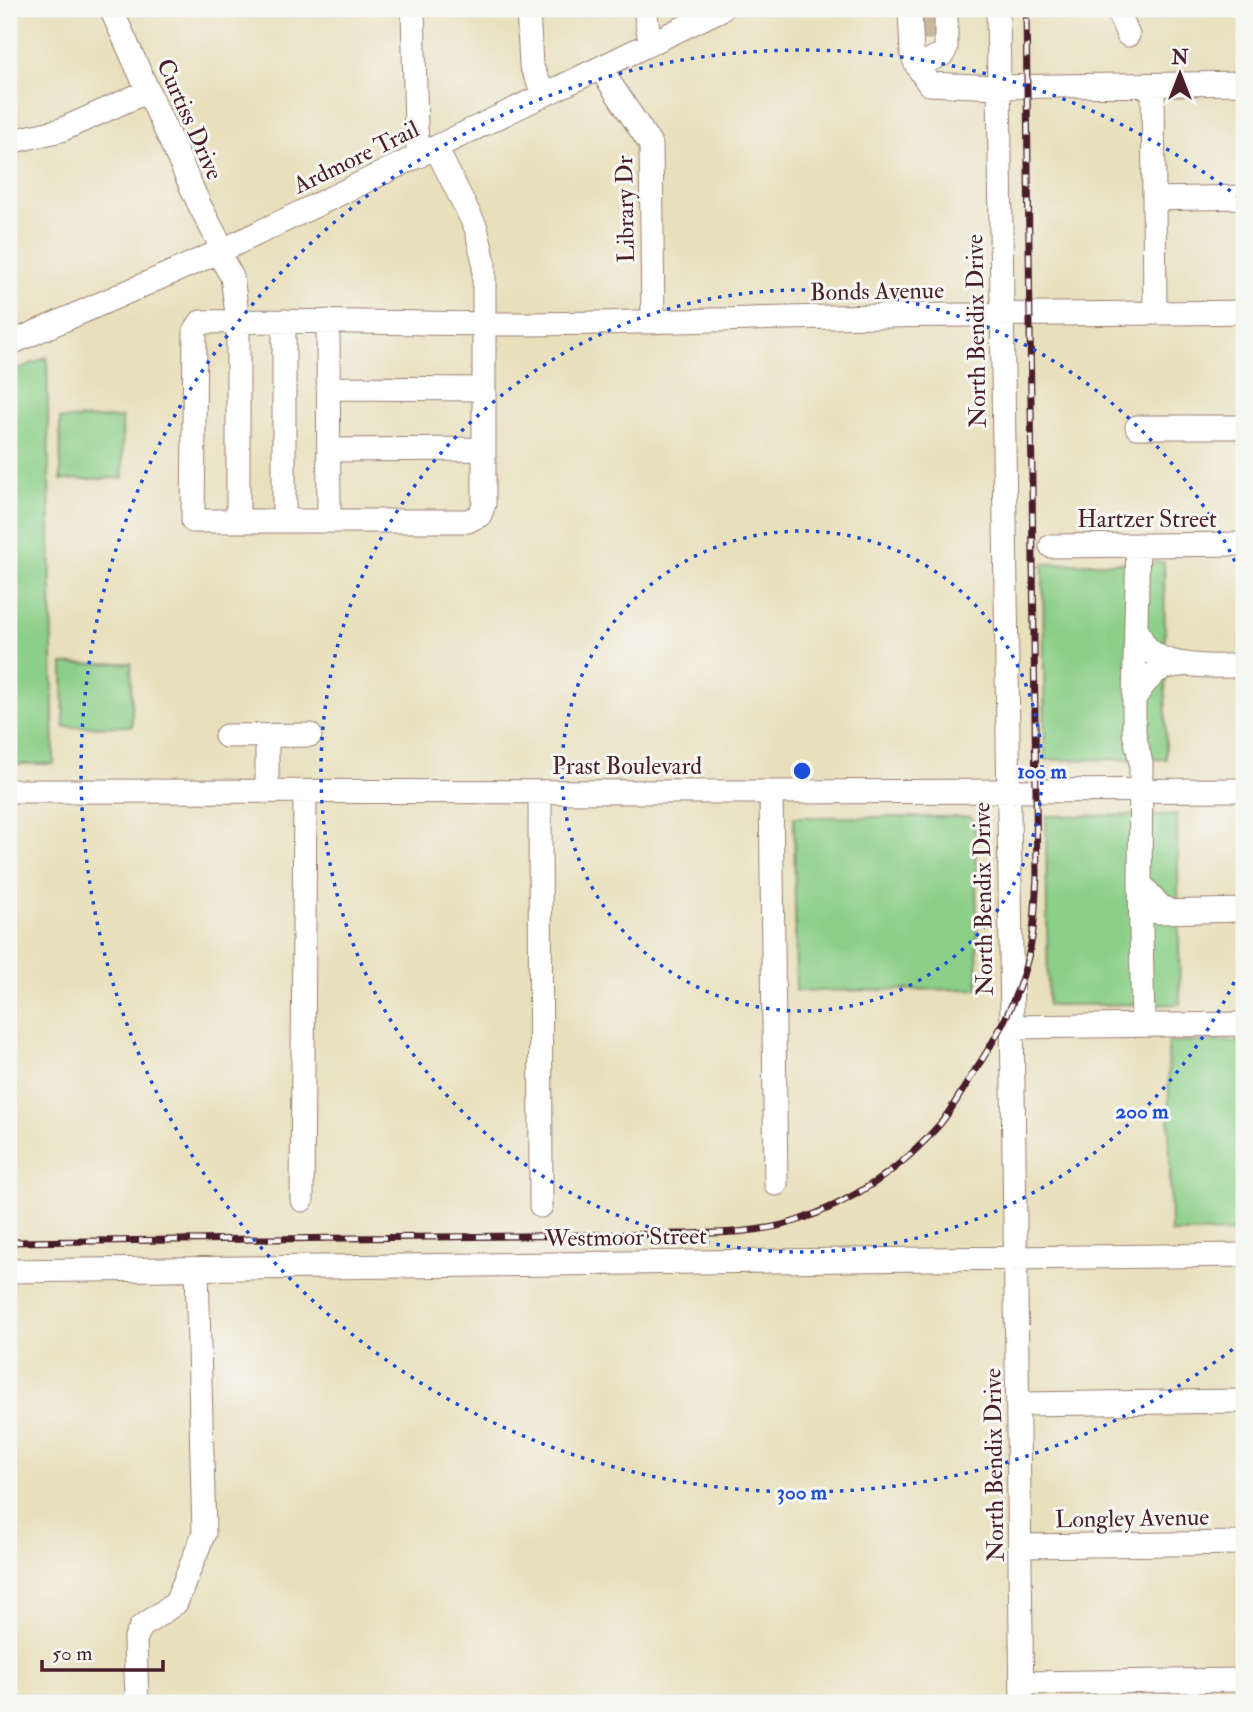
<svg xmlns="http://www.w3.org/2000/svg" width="1253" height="1712" font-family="'IM FELL Double Pica',serif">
<rect width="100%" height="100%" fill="#f6f6f2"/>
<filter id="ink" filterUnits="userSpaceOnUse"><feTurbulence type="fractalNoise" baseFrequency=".0143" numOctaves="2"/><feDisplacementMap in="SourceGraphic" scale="14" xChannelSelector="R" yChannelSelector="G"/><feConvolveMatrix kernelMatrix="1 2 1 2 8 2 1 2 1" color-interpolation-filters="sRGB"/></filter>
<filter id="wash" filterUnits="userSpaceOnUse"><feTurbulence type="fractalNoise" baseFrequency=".00686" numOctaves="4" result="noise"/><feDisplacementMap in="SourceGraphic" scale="28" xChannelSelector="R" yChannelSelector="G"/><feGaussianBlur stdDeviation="1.57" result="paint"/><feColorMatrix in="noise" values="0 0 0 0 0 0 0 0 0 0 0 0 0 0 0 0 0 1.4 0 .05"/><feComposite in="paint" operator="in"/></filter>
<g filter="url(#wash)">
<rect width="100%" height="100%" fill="#e8dfbb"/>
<!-- green -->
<path fill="#8ccf88" stroke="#6b775a" stroke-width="2" d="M47,357L54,764H9V374Z
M122,418L123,478L61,480L60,419Z
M1164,562L1166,759L1045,760L1043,564Z
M131,663L132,726L64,727L63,664Z
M1177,815L1180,1004L1048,1005L1046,816Z
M794,817H971L975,824L978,989L796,991Z
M1244,1041V1232L1171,1233L1168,1042Z"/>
</g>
<g filter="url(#ink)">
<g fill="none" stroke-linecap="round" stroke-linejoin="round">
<!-- minor-tunnel -->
<path stroke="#c8b99e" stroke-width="23" stroke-dasharray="23 11" stroke-linecap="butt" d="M918,28H940"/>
<defs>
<path id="minor" d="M111,9L200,206L223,250
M413,9L416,129L419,156
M528,9L531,65L544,95
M645,9L650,43
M910,9L912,54L917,66L943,54L946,48V9
M998,9C1003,574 1016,1138 1022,1703
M1117,9L1128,35
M917,66L929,84L999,87L1244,83
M600,68L651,145L653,322
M1153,85L1155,313
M9,142L61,130L148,91
M436,148L476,228L484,262V504L480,515L468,521H193L195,331L201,322C306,319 410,324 514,324C620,324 725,319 831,317C969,314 1107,314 1244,312
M1154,199L1244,197
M218,252L232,277L238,321V521
M284,321V521
M328,321L329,521
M9,344L223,250L722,9
M328,388L484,389
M1137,427H1244
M329,450L484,449
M1051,546L1244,544
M1137,629C1140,638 1144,646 1152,652C1171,668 1220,667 1244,665
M1134,699L1138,545
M226,736L310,735
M9,791L774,792L1244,790
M267,792V736
M540,792L541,1206
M771,792L776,1184
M1140,883L1143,1025
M1170,911L1160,906L1140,883L1141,763L1134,733V699L1145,683L1156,672L1165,667L1187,664
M1157,912L1244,910
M1012,1027L1244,1024
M302,1200L305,792
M9,1271L1244,1255
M1019,1404L1244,1401
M1021,1546L1244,1543
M1022,1683L1244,1680
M137,1703L135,1640L141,1627L176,1603L204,1533L197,1269"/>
</defs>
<!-- minor casing -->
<use href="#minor" stroke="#997f73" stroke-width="25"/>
<!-- minor -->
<use href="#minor" stroke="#fff" stroke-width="23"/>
<defs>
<path id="rail" d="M9,1242L680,1234C719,1233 759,1233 796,1221C851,1203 903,1168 940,1124C952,1109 962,1091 972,1075C996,1039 1016,1003 1027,961C1035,933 1035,905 1037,876L1026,9"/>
</defs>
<!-- rail casing -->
<use href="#rail" stroke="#4a1f2b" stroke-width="7"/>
<!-- rail -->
<use href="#rail" stroke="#f6f6f2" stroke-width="4.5" stroke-dasharray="13" stroke-linecap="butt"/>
</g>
</g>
<!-- distance rings -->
<g fill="none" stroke="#1d4ed8" stroke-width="3.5" stroke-dasharray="3.5 7">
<circle cx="802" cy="771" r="240"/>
<path d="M1243 963A481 481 0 1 1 1243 579"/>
<path d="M1241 1343A721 721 0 1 1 1241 199"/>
</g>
<g text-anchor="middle" stroke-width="6" stroke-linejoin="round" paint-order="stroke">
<!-- street labels -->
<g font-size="24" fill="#4a1f2b" stroke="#f6f6f2">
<text transform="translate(190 119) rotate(66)" y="8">Curtiss Drive</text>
<text transform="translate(356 157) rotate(-26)" y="8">Ardmore Trail</text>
<text transform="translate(625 209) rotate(-91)" y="8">Library Dr</text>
<text transform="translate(877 291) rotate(-1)" y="8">Bonds Avenue</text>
<text transform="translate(976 331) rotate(-91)" y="8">North Bendix Drive</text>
<text x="1147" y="527">Hartzer Street</text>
<text x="627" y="774">Prast Boulevard</text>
<text transform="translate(983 899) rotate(-91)" y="8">North Bendix Drive</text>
<text transform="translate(626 1237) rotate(-1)" y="8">Westmoor Street</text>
<text transform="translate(994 1465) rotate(-91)" y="8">North Bendix Drive</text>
<text transform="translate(1132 1518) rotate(-1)" y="8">Longley Avenue</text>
</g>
</g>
<circle cx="802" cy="771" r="10" fill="#1d4ed8" stroke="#f6f6f2" stroke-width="3.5"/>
<g font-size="21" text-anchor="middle" font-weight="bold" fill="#1d4ed8" stroke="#f6f6f2" stroke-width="6" stroke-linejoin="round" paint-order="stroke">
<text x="1042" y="778">100 m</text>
<text x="1142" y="1118">200 m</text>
<text x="802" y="1499">300 m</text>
</g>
<!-- margin -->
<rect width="1253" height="1712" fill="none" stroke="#f6f6f2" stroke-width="35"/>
<!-- north arrow -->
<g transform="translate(1180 74)" stroke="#f6f6f2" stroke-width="5" paint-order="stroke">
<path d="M0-5L12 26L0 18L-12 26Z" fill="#4a1f2b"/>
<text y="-10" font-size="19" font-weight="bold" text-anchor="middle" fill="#4a1f2b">N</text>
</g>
<!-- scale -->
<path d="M42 1660v10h121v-10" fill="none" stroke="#4a1f2b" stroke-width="3.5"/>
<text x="52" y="1660" font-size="21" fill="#4a1f2b" stroke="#f6f6f2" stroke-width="5" paint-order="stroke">50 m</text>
</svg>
